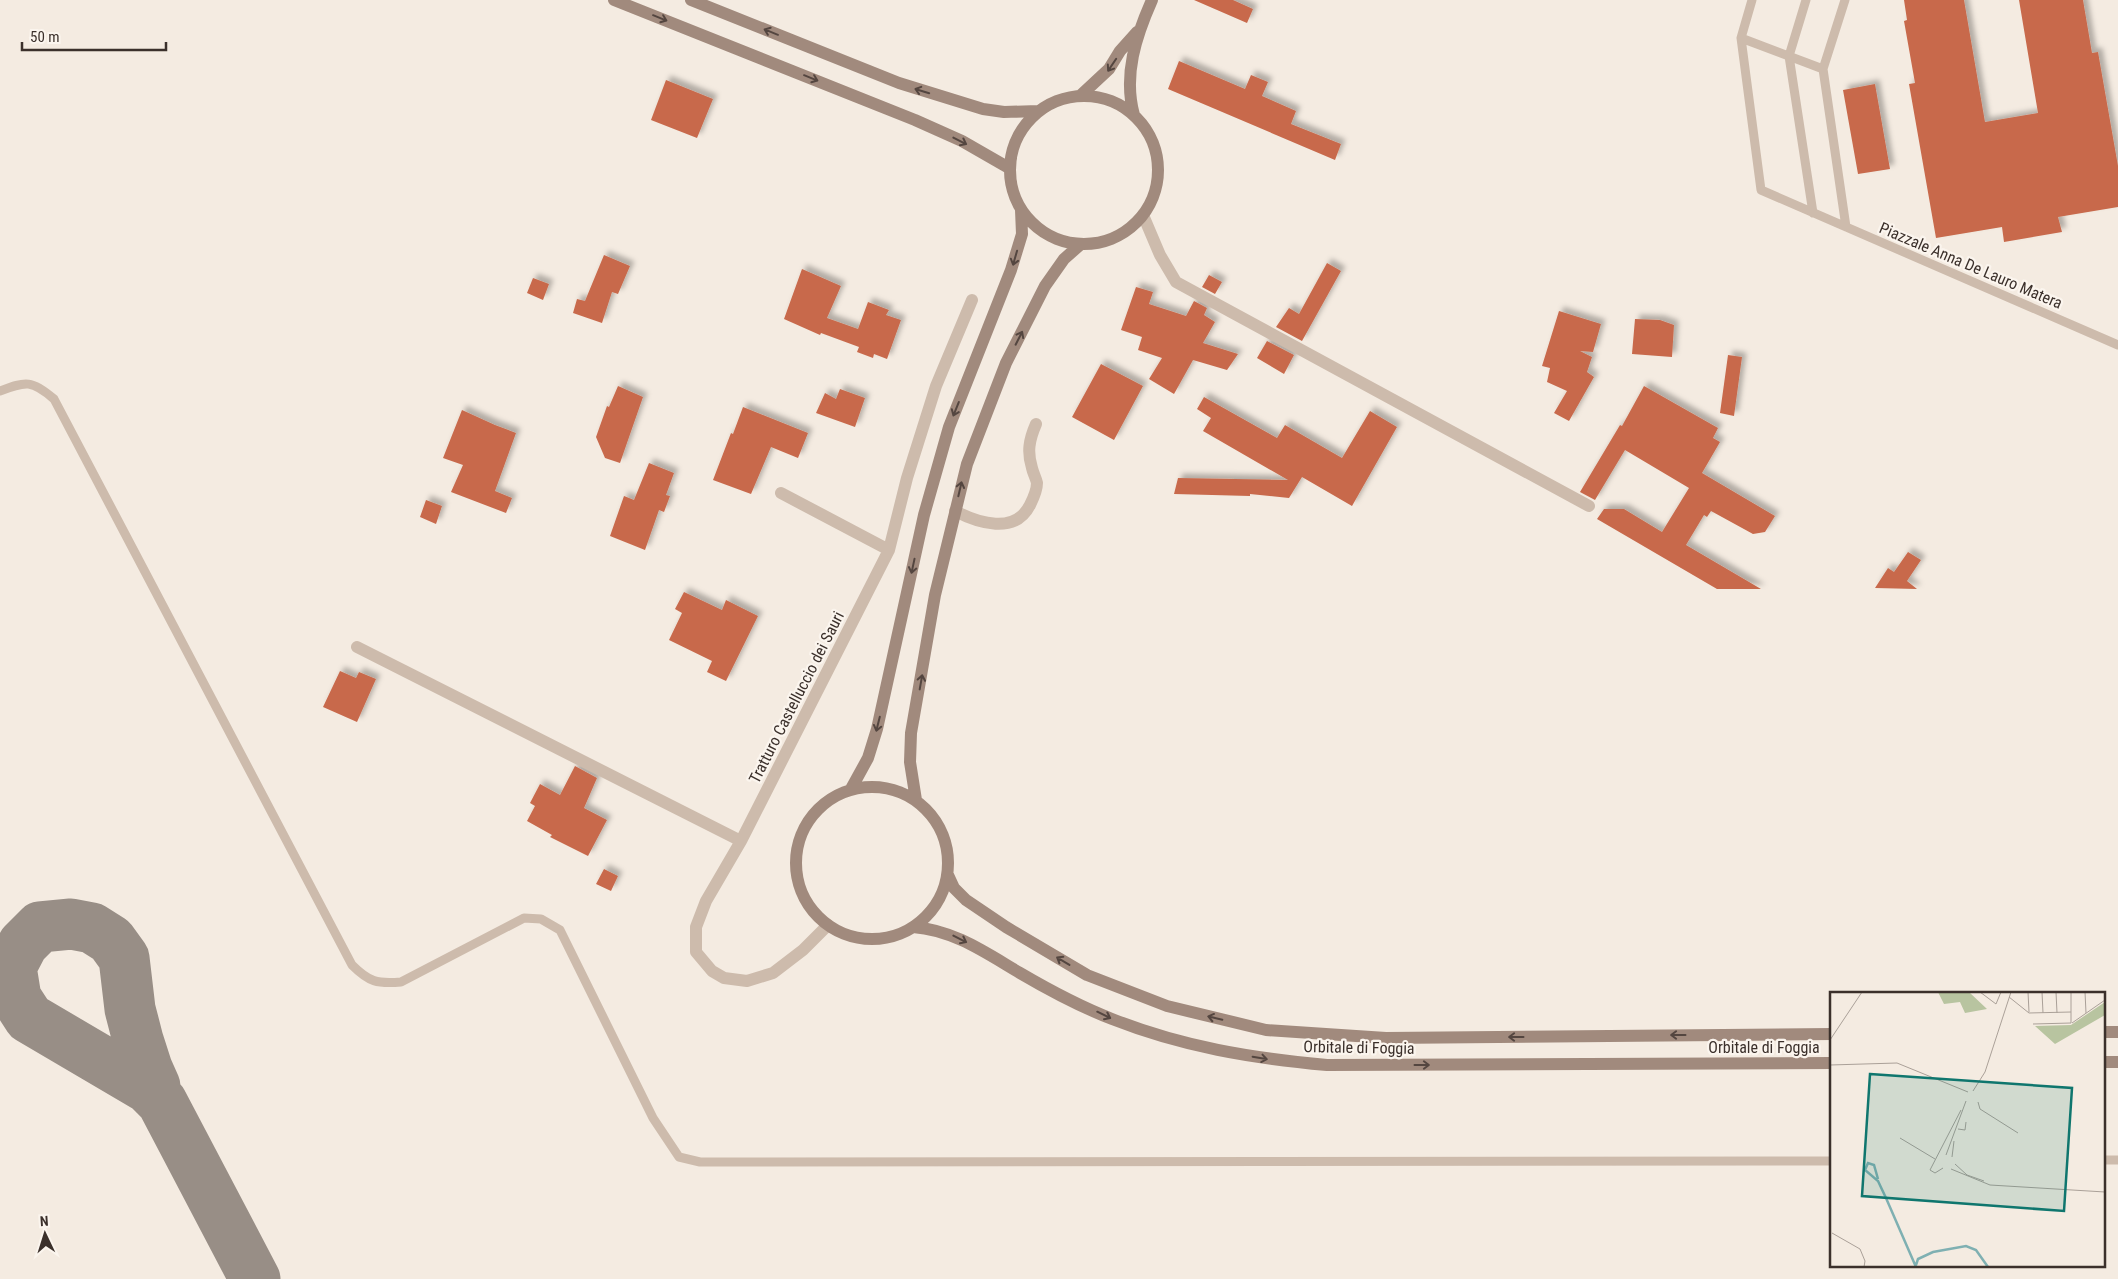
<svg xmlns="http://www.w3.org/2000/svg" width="2118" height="1279" font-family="'Roboto Condensed',sans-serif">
<defs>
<filter id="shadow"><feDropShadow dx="4.5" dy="-4.5" stdDeviation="2.5" flood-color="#0004"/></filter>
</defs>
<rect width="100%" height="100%" fill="#f4ebe1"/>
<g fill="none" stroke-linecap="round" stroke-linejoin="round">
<!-- taxiway -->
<path stroke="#988e86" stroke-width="51" d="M155,1086L147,1068L138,1040L130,1009L124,958L111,940L92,928L71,924L40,927L23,944L11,967L16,998L29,1018L148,1088L162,1102L255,1279"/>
</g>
<!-- building -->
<path fill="#c8694b" filter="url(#shadow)" d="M1194,0H1233L1253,9L1247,23Z
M1904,0H1964L1985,122L2038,113L2019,0H2083L2092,53L2098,52L2118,166V207L2058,217L2062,232L2004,242L2002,227L1936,238L1909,84L1915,83L1904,21L1907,20Z
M1179,61L1245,89L1251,75L1268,82L1262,96L1296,111L1291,124L1341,144L1335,160L1168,89Z
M666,80L713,99L697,138L651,120Z
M1875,84L1890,169L1858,174L1843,90Z
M604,255L630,266L618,294L612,292L602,323L573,313L577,299L585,301Z
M1327,263L1341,271L1302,341L1276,327L1289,308L1299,314Z
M802,269L841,286L827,318L858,329L868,302L889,310L886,315L901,320L887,359L874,354L873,358L857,352L859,347L821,333L820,335L784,319Z
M1209,275L1222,282L1215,294L1202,287Z
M533,278L549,284L543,300L527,293Z
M1136,287L1153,292L1149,304L1186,316L1194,301L1207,308L1204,315L1215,322L1203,343L1238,354L1227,370L1193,360L1174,394L1149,379L1162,358L1138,350L1142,337L1121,330Z
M1559,311L1601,324L1593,352L1580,351L1592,357L1587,372L1594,377L1569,421L1554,413L1567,391L1547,382L1550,368L1542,366Z
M1635,319L1660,320L1674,325L1672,357L1632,354Z
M1267,341L1294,355L1284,374L1257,358Z
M1728,355L1742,357L1734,416L1720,413Z
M1101,364L1143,386L1114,440L1072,417Z
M618,386L643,397L620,463L605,458L596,437L607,406L609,407Z
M1644,386L1718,428L1713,438L1720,442L1702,473L1775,516L1765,532L1753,534L1711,511L1707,517L1704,515L1686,545L1761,589H1717L1597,519L1604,509H1624L1662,532L1689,488L1625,450L1595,500L1580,492L1620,425L1622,426Z
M840,389L865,398L855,427L816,413L825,393L836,399Z
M1204,397L1277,438L1285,425L1342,458L1370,411L1397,427L1352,506L1302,477L1289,498L1250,494V496L1174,494L1178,478L1288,480L1203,431L1211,418L1197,409Z
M743,407L808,433L798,458L771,447L751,494L713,480L731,433L733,434Z
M462,410L495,425L516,433L495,491L512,498L506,513L451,492L463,465L443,458Z
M649,463L674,473L666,495L670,496L664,512L659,510L645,550L610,536L624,496L634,500Z
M426,500L442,506L436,524L420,517Z
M1908,552L1921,560L1907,581L1917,589L1875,588L1888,568L1894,572Z
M684,592L722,610L726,600L758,616L726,681L707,672L712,661L669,640L682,613L675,609Z
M340,671L356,678L359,672L376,679L357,722L323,707Z
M575,766L597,778L584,808L607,820L588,856L550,837L552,835L527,821L535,806L530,803L540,784L560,795Z
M604,869L618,876L611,891L596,884Z"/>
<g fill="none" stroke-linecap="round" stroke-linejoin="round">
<!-- service -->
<path stroke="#cdbbac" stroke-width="9" d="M1752,0L1741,38L1761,190L2118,345
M1806,0L1789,56L1813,213
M1845,0L1823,69L1846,227
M1741,38L1823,69
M0,391C26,381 32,380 54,399L352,965C369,982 377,984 401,982L524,918L541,919L560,930L653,1118L679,1157L700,1162L1832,1161
M2104,1160H2118"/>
<!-- minor -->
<path stroke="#cdbbac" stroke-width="12" d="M1143,215L1160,255L1176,282L1589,506
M781,493L889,550
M955,511C978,523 1015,535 1030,505C1033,499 1037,490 1037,483C1036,478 1033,473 1032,468C1027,452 1029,440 1036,424
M357,647L741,841
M828,925L803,950L773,973L747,981L724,978L712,971L696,952V927L706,901L741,841L889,550L907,478L936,386L972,300"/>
<!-- secondary -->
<path stroke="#a18a7d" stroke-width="12" d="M614,0L915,120L962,141L1009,168
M691,0L899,83L983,109L1004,112L1038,111
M1010 170a74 74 0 1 1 148 0a74 74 0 1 1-148 0Z
M1080,96L1109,69L1120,51L1137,32
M1134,115C1123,75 1136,36 1152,0
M796 863a76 76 0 1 1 152 0a76 76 0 1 1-152 0Z
M851,789L868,758L877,729L924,515L949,427L1011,270L1022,234L1021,210
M916,800L910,762L911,733L935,595L967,464L1006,363L1045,286L1064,259L1081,244
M948,875L954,888L966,900L1006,927L1087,975L1167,1006L1266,1030L1386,1038L1832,1034
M913,927C954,930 986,953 1020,973C1049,990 1081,1007 1112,1019C1183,1047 1251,1058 1327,1065L1832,1063
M2104,1032H2118
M2104,1062H2118"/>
</g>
<!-- one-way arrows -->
<defs><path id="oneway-shaft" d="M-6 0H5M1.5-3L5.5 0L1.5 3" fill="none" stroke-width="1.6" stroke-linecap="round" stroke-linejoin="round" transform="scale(1.25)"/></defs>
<g stroke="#544640">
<use href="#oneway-shaft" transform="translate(660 18) rotate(22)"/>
<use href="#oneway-shaft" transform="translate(771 32) rotate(-158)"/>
<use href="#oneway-shaft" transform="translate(1112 65) rotate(124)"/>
<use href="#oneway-shaft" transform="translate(811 78) rotate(22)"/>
<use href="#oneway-shaft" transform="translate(922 91) rotate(-163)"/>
<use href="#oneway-shaft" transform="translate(960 141) rotate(27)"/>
<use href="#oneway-shaft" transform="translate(1015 258) rotate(106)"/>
<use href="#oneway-shaft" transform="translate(1019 338) rotate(-63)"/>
<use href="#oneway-shaft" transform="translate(956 409) rotate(112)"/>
<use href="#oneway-shaft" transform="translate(960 489) rotate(-77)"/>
<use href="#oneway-shaft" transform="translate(913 566) rotate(102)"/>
<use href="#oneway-shaft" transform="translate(921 682) rotate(-80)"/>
<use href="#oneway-shaft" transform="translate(878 724) rotate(104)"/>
<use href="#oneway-shaft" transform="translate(960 939) rotate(27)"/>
<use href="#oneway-shaft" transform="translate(1063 961) rotate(-149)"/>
<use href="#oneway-shaft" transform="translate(1104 1015) rotate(26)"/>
<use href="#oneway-shaft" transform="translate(1215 1018) rotate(-167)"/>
<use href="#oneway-shaft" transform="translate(1678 1035) rotate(180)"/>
<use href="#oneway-shaft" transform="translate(1516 1037) rotate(180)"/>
<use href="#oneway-shaft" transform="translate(1260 1058) rotate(10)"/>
<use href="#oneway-shaft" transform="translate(1422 1065)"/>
</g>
<g text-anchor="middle" stroke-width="4.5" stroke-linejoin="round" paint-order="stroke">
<!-- street labels -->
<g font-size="16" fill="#3b302b" stroke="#fbf5ee">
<text transform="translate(1971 265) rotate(23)" y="6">Piazzale Anna De Lauro Matera</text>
<text transform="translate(796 697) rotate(-63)" y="6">Tratturo Castelluccio dei Sauri</text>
<text transform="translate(1359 1047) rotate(1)" y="6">Orbitale di Foggia</text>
<text x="1764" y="1053">Orbitale di Foggia</text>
</g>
</g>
<!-- overview -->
<g transform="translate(1830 992)">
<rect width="275" height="275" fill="#f4ebe1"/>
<path d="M108,0H139L157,17L135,21L130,10L114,12ZM275,10V23L225,52L205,34L241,33Z" fill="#b8c4a0"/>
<path fill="none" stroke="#7fb0b2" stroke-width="2.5" d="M48,187L44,173L38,171L35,178L48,189L56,206M56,206L86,275M86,273L88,267L103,260L136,254L146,258L158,275"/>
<path fill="none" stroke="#aaa098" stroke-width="1" d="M150,0L166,12L171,0M198,0L199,20M212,0L213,21M226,0L227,21M255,0L256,21M179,5L199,21L241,20M242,31L275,8M203,32L241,31V0M0,48L32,0M0,73L67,71L138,100M143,99L155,80L181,0M148,110L150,117L188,141M128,137L135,138L136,130M70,146L105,167M116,163L136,109M122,165L124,149M125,172L137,183L154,189M113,176L105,181L100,178L131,118M121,177L160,193L275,200M2,241L30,257L35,269L34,275"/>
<path fill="#0f766e" fill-opacity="0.15" stroke="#0f766e" stroke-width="2.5" d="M40,82L242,96L234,219L32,204Z"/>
<rect width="275" height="275" fill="none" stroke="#3b302b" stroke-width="2.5"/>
</g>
<!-- north arrow -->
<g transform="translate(45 1234) rotate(356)" stroke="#fbf5ee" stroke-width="4" paint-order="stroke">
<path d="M0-4L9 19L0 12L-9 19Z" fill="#3b302b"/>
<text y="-8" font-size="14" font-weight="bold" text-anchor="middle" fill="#3b302b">N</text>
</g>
<!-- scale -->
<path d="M22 42v8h144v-8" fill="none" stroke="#3b302b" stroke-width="2.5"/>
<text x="30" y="42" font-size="15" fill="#3b302b" stroke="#fbf5ee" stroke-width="4" paint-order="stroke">50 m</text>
</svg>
